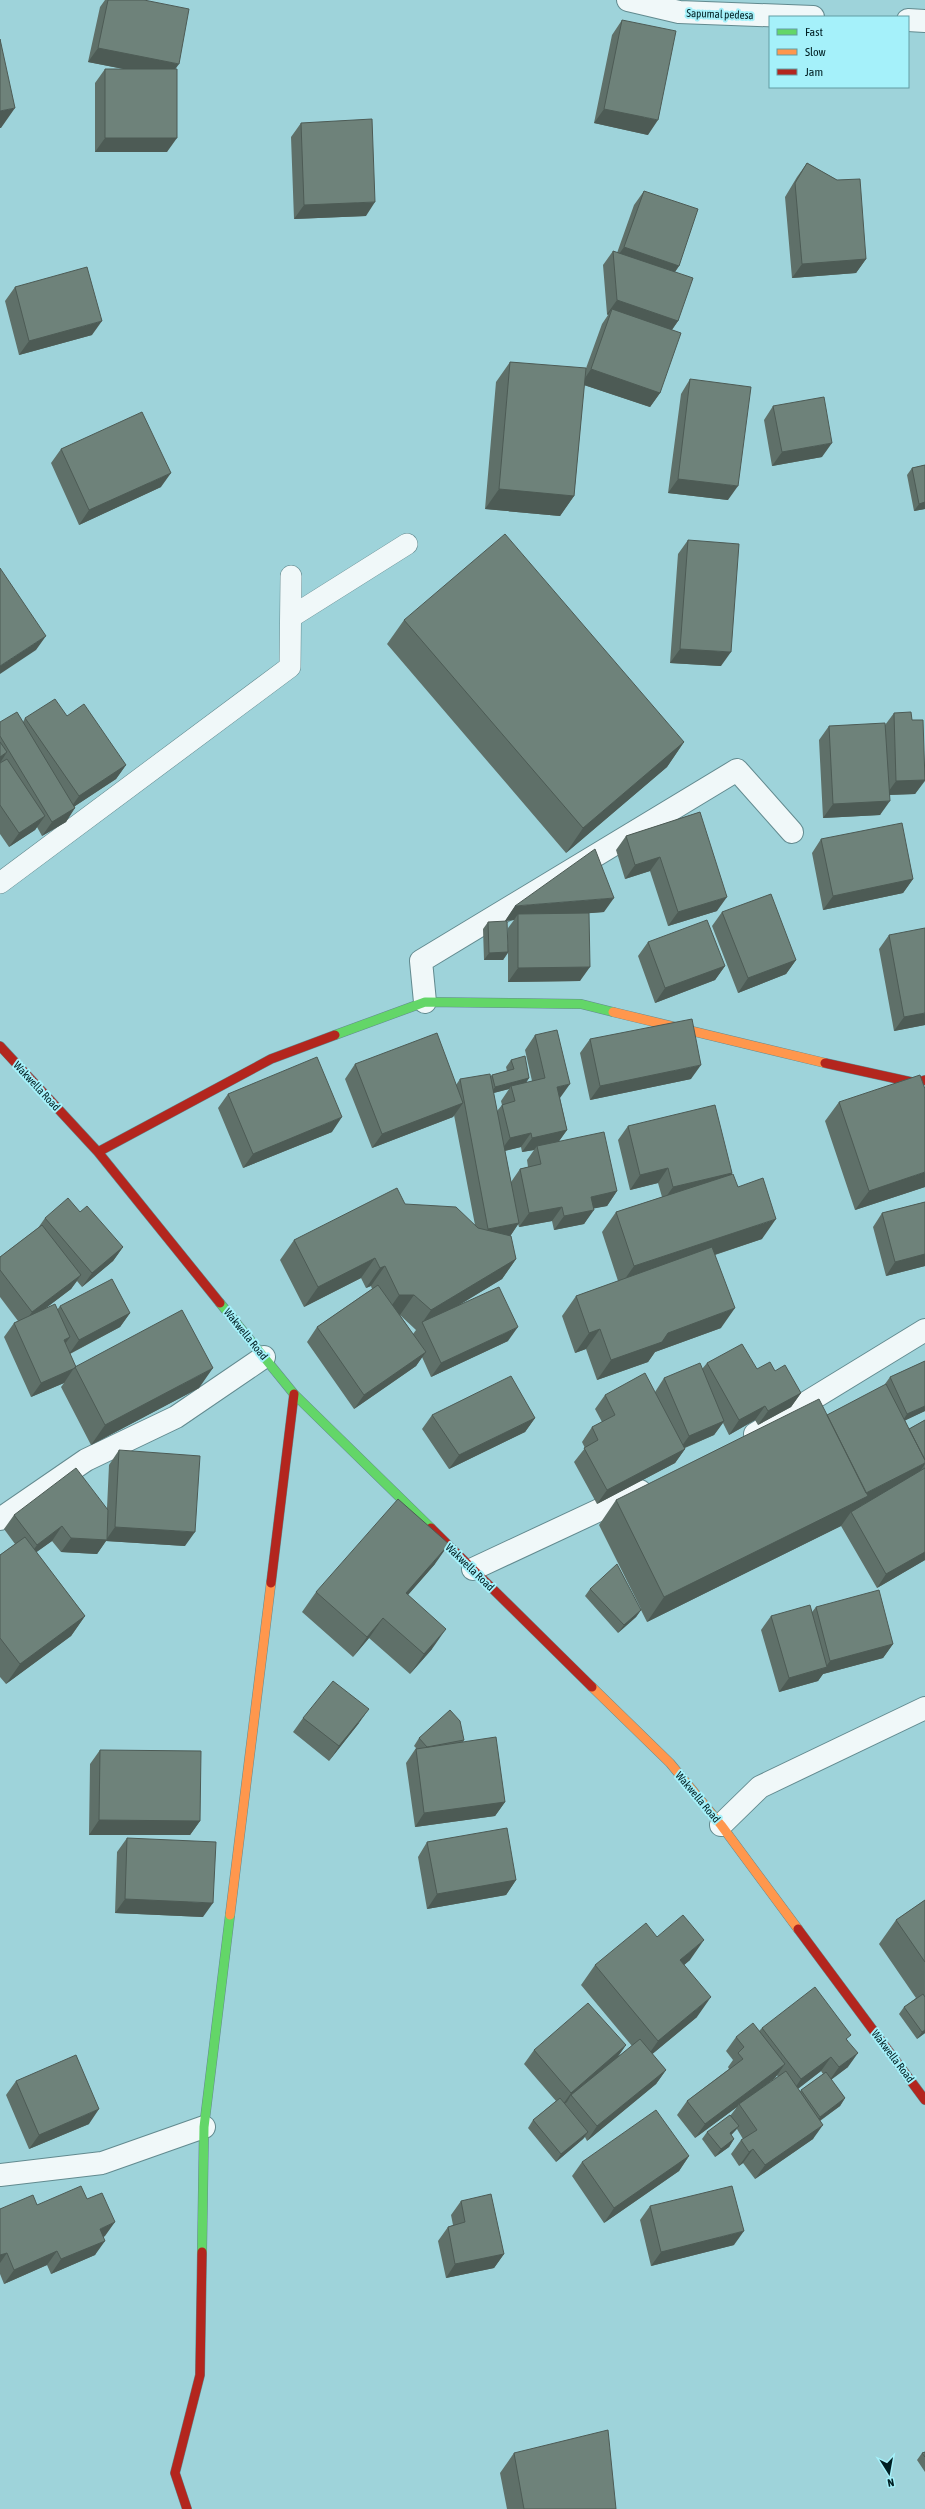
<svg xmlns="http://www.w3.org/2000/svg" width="925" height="2509" font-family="'Asap Condensed',sans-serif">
<rect width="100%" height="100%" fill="#9ed3da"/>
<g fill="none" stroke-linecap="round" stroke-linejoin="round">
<defs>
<path id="lane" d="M291,617L407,544
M0,883L290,667L291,576"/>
<path id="street" d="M628,0L679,12L813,17
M908,20L925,21
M425,1002L421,961L737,770L792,832
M755,1434L925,1330
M0,1519L86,1460L176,1417L264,1357
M473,1569L640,1491
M721,1825L760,1787L925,1708
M0,2175L102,2163L204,2127"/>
<path id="fast" d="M335,1035L425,1002L581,1004L613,1012
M220,1303L294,1394L431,1528
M202,2252L204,2127L230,1915"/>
<path id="slow" d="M613,1012L825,1063
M592,1687L670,1763L721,1825L798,1929
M230,1915L271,1583"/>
<path id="jam" d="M0,1046L98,1152L220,1303
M825,1063L916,1083L925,1080
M98,1152L271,1059L335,1035
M431,1528L592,1687
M271,1583L294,1394
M798,1929L925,2100
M187,2509L175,2473L200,2375L202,2252"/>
</defs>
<!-- lane casing -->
<use href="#lane" stroke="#628a8f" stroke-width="22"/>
<!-- street casing -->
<use href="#street" stroke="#628a8f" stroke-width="24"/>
<!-- fast casing -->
<use href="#fast" stroke="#628a8f" stroke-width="10"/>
<!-- slow casing -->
<use href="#slow" stroke="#628a8f" stroke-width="10"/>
<!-- jam casing -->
<use href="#jam" stroke="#628a8f" stroke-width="10"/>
<!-- lane -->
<use href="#lane" stroke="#f0f8f9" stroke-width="21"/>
<!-- street -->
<use href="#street" stroke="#f0f8f9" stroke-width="22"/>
<!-- fast -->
<use href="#fast" stroke="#63d668" stroke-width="9"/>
<!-- slow -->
<use href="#slow" stroke="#ff974d" stroke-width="9"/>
<!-- jam -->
<use href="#jam" stroke="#b3261e" stroke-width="9"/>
</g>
<!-- wall -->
<path fill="#5f7069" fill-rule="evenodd" d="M105,0H144L175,69L167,152H95V83L105,69H124L88,62L100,7Z
M622,20L648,135L594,123L612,35Z
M301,123L366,216L294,219L291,137Z
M807,163L837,180L866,259L856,273L792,278L785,197L797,177Z
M644,191L679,266L675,272L678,321L672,330L660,393L650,407L584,385L574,496L560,516L485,509L496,382L510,362L585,371L602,324L608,315L607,314L603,265L613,251L617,253L634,205Z
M15,287L92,335L19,355L5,301Z
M690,379L728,500L668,493L681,394Z
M773,406L822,457L772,466L764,420Z
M61,449L161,487L79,525L51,463Z
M925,465V509L914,511L907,475L912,468Z
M688,540L721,666L670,663L678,554Z
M404,620L684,742L667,767L566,853L387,644Z
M894,713L912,720L925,773V781L915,794L889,795L880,815L823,818L819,740L829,726L885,725Z
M67,716L126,765L116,779L75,806L66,822L42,836L37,827L35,830L9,847L0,834V722H23L25,718Z
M700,812L717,911L668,926L650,871L625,879L616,850L626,836Z
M821,839L913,879L903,893L823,910L812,853Z
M515,906L604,912L589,913L580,981L508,982V953L503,960H484L483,929L488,922L508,945V928L514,920L505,921Z
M722,912L796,960L786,974L738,993L712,926Z
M889,935L925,1025L894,1031L879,949Z
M648,942L725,966L715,980L655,1003L638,956Z
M535,1035L560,1098L567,1130L559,1141L617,1191L607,1206L594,1208L584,1224L554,1230L552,1221L519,1227L518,1224L510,1236L516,1259L502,1279L461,1304L508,1341L431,1377L422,1357L416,1366L354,1409L307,1342L317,1327L372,1289L371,1286L366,1288L361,1278L304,1307L280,1260L294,1240L405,1204L475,1225L454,1115L453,1117L372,1148L345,1079L355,1064L456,1085L460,1079L490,1077L492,1075L507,1071L506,1067L511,1060L529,1078L526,1083L532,1081L525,1050ZM509,1089L501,1101L502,1105L497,1111L493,1093ZM521,1147L522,1152L534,1150L527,1160L528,1167L520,1169L511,1182L505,1151ZM400,1315L416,1330L413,1334Z
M590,1039L691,1079L590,1100L580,1053Z
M228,1094L332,1132L243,1168L218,1108Z
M839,1102L925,1187L855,1210L825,1121Z
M628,1126L732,1173L731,1175L738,1187L762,1239L715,1255L721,1328L655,1352L648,1362L597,1380L586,1349L575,1353L562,1316L576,1296L618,1281L602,1232L616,1212L662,1197L658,1183L630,1190L618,1140Z
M925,1202V1266L886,1276L873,1227L882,1213Z
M45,1218L123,1247L113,1261L82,1287L77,1281L71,1289L46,1308L57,1310L60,1306L130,1313L120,1327L70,1354L76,1367L199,1388L91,1445L61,1387L64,1383L31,1397L4,1337L14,1323L18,1321L0,1297V1257L38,1228Z
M925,1361V1411L905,1420L909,1429L925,1420V1560L877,1588L841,1526L647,1622L641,1610L636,1617L618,1633L585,1596L590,1589L641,1609L599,1525L616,1500L827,1415L885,1385V1384L890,1377Z
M707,1363L757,1369L775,1371L801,1393L791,1407L758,1425L755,1420L729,1435L723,1423L714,1435L685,1448V1449L675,1463L597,1504L574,1462L585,1448L582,1442L592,1427L602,1422L595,1409L605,1395L655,1392L664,1378L702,1369Z
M432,1415L535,1418L525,1432L449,1469L422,1429Z
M119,1450L185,1546L106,1541L97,1554L61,1552L52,1541L36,1552L85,1616L71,1636L6,1684L0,1677V1555L15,1544L4,1529L14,1515L107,1508L109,1465Z
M435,1564L408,1595L432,1649L410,1674L369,1638L353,1657L302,1612L316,1592Z
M816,1607L893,1644L883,1658L823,1674L818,1681L779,1692L761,1630L771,1616L812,1612Z
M303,1718L359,1723L329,1761L293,1732Z
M419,1738L464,1740L463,1742L505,1802L495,1816L415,1827L406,1763L416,1748L414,1746Z
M100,1750L200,1821L190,1835H89L90,1764Z
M127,1838L203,1917L115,1913L117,1852Z
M427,1842L516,1880L506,1895L427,1909L418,1857Z
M925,1900V2033L917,2039L899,2014L904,2007L916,1998L879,1944L896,1920Z
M657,1937L690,1960L684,1965L697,2017L652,2054L666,2070L656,2084L587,2141L585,2137L583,2139L556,2162L528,2128L533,2120L556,2101L524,2064L534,2050L626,2045L617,2058L632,2046L581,1985L595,1965Z
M762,2028L848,2040V2067L831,2080L845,2098L840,2106L820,2121L813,2139L755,2179L743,2163L739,2166L731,2154L741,2140L743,2139L737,2129L731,2135L734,2139L729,2147L715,2157L702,2139L707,2132L730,2116L737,2107L695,2138L677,2115L687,2101L729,2069L728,2067L733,2060L726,2051L736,2037L759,2031ZM821,2071L823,2074L800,2091L798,2089ZM777,2075L778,2077L761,2089L775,2078Z
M16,2081L89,2124L29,2149L6,2095Z
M689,2156L679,2171L604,2223L572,2176L582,2162Z
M461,2201L504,2254L494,2268L446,2278L438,2241L448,2227L453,2225L451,2215Z
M37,2205L105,2236L103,2237L95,2255L51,2274L47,2265L4,2284L0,2274V2209Z
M650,2206L734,2245L651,2266L640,2220Z
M925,2452V2472L917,2460L922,2453Z
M514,2453L616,2509H507L500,2473Z"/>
<!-- shaded-wall -->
<path fill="#4d5b55" d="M98,48L179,64L169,78L88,62Z
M15,108L1,128H0V111Z
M604,109L658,120L648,135L594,123Z
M105,138H177L167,152H95Z
M375,202L366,216L294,219L304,205Z
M624,247L679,266L669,280L614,261Z
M866,259L856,273L792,278L802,264Z
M617,300L678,321L668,335L612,309L608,315L607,314Z
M102,321L92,335L19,355L29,341Z
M591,369L660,393L650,407L581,384Z
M832,443L822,457L772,466L782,452Z
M171,473L161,487L79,525L89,510Z
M678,479L738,486L728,500L668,493Z
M499,489L574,496L560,516L485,509Z
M925,502V509L914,511L919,504Z
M46,636L36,650L0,674V666Z
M680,649L731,652L721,666L670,663Z
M684,742L667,767L566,853L583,828Z
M7,752L0,763V757Z
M126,765L116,779L69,810L79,796Z
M925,780L915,794L886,795L896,781Z
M890,801L880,815L823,818L833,804Z
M75,808L66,822L42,836L52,822Z
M45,816L35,830L9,847L19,833Z
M660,857L650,871L625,879L635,865Z
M913,879L903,893L823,910L833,896Z
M727,897L717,911L668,926L678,912Z
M614,898L604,912L518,919V914L514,920L505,921L515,906Z
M508,952L503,960H484L489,953Z
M796,960L786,974L738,993L748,978Z
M725,966L715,980L655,1003L665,988Z
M590,967L580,981L508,982L518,968Z
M925,1013V1025L894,1031L904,1017Z
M701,1065L691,1079L590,1100L600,1086Z
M529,1078L524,1085L511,1086L509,1089L490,1094L495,1087Z
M570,1084L560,1098L547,1101L557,1087Z
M463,1103L453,1117L372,1148L382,1134Z
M342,1117L332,1132L243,1168L253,1154Z
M567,1130L557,1144L537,1146L534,1150L522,1152L532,1138Z
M531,1133L521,1147L500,1152L510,1138Z
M668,1168L658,1183L630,1190L640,1175Z
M925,1172V1187L855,1210L869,1191Z
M732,1173L722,1187L663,1201L673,1187Z
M617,1191L607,1206L581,1211L591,1197Z
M562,1207L552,1221L519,1227L529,1213Z
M594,1210L584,1224L554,1230L564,1216Z
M776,1219L762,1239L620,1286L634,1266Z
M519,1223L509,1238L478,1243L488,1229Z
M123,1247L113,1261L82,1287L92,1273Z
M925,1254V1266L886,1276L895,1262Z
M375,1258L361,1278L304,1307L318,1287Z
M516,1259L502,1279L424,1326L422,1323L431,1310Z
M385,1266L371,1286L366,1288L380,1268Z
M81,1275L71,1289L22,1326L32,1312Z
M399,1295H414L400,1315H385Z
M735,1308L721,1328L655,1352L648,1362L597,1380L611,1360L668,1333Z
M130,1313L120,1327L69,1354L79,1340Z
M518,1327L508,1341L431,1377L441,1363Z
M600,1329L586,1349L575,1353L589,1333Z
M70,1337L60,1351L64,1340Z
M426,1352L416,1366L354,1409L364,1395Z
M74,1368L64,1383L31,1397L41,1383Z
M213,1368L199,1388L91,1445L105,1425Z
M801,1393L791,1407L758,1425L768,1411Z
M765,1406L755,1420L729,1435L739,1420Z
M925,1406V1411L902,1422L907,1414Z
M535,1418L525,1432L449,1469L459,1455Z
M724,1421L714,1435L679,1450L689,1436Z
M685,1449L675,1463L597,1504L607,1490Z
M925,1463V1464L916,1477L862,1505L854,1516L851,1512L841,1526L647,1622L664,1597Z
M62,1526L52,1541L27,1559L37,1545Z
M115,1527L195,1532L185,1546L106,1541L97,1554L61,1552L71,1538L106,1540Z
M449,1544L435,1564L392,1613L406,1593Z
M925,1552V1560L877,1588L886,1574Z
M641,1610L636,1617L618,1633L624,1625Z
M85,1616L71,1636L6,1684L20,1664Z
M383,1618L369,1638L353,1657L367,1637Z
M446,1629L432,1649L410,1674L424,1654Z
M893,1644L883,1658L823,1674L818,1681L779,1692L789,1678L825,1668L830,1661Z
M369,1709L359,1723L329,1761L339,1746Z
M505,1802L495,1816L415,1827L424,1813Z
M99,1820L200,1821L190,1835H89Z
M516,1880L506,1895L427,1909L437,1894Z
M125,1899L213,1903L203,1917L115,1913Z
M704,1940L690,1960L666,1980L680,1960Z
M711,1997L697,2017L644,2061L658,2041Z
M925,2030V2033L917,2039L922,2032Z
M626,2045L616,2059L571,2095L567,2102L561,2107L571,2093Z
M858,2053L848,2067L829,2081L839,2067Z
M831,2057L821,2071L791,2094L801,2079Z
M785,2064L775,2078L740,2105L739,2104L737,2107L695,2138L705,2124Z
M666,2070L656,2084L587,2141L597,2126Z
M845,2098L840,2106L815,2124L820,2117Z
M99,2109L89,2124L29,2149L39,2135Z
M823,2125L813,2139L755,2179L765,2165Z
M739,2126L733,2133L725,2141L730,2133Z
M588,2132L583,2139L556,2162L561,2154Z
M734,2139L729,2147L715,2157L721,2149Z
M753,2149L743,2163L739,2166L749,2152Z
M689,2156L679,2171L604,2223L614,2208Z
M115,2222L105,2236L90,2243L100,2229Z
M744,2231L734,2245L651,2266L661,2252Z
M105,2241L95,2255L51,2274L61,2259Z
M57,2251L47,2265L4,2284L14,2270Z
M7,2253L0,2263V2255Z
M504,2254L494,2268L446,2278L455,2264Z"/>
<!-- building -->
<path fill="#6e827a" stroke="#4d5b55" d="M108,0H144L189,9L179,64L98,48Z
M622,20L676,31L658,120L604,109Z
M0,39L15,108L0,111Z
M105,69H177V138H105Z
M372,119L375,202L304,205L301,123Z
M807,163L837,180L860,179L866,259L802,264L795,183Z
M644,191L698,209L679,266L624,247Z
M613,251L693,278L678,321L617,300Z
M87,267L102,321L29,341L15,287Z
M612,309L681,333L660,393L591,369Z
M510,362L586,368L574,496L499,489Z
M690,379L751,387L738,486L678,479Z
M824,397L832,443L782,452L773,406Z
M142,412L171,473L89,510L61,449Z
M925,465V502L919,504L912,468Z
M505,534L684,742L583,828L404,620Z
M688,540L739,544L731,652L680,649Z
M0,568L46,636L0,666Z
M55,699L67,716L84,704L126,765L79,796L25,718Z
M17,712L75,808L52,822L0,736V722Z
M911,712L912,720H923L925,780L896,781L894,713Z
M885,723L890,801L833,804L829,726Z
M0,742L7,752L0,757Z
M7,759L45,816L19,833L0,805V763Z
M700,812L727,897L678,912L660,857L635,865L626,836Z
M902,823L913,879L833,896L821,839Z
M595,849L614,898L515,906Z
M771,894L796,960L748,978L722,912Z
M589,913L590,967L518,968V914Z
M707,920L725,966L665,988L648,942Z
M507,921L508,952L489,953L488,922Z
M925,928V1013L904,1017L889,935Z
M692,1019L701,1065L600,1086L590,1039Z
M557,1030L570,1084L557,1087L567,1130L532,1138L531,1133L510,1138L502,1105L515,1101L511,1086L545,1078L535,1035Z
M437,1033L463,1103L382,1134L355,1064Z
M525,1056L529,1078L495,1087L492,1075L514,1069L511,1060Z
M317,1057L342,1117L253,1154L228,1094Z
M490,1074L519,1223L488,1229L460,1079Z
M920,1075L925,1089V1172L869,1191L839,1102Z
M715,1105L732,1173L673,1187L668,1168L640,1175L628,1126Z
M604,1132L617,1191L591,1197L594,1210L564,1216L562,1207L529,1213L520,1169L541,1164L537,1146Z
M733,1174L738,1187L763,1178L776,1219L634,1266L616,1212Z
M397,1188L405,1204L456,1207L478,1228L511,1236L516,1259L431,1310L414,1295H399L385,1266L380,1268L375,1258L318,1287L294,1240Z
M68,1198L80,1212L87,1206L123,1247L92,1273L45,1218Z
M925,1202V1254L895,1262L882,1213Z
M42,1225L81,1275L32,1312L0,1270V1257Z
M712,1247L735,1308L668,1333L662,1342L611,1360L600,1329L589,1333L576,1296Z
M112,1279L130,1313L79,1340L60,1306Z
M378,1285L426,1352L364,1395L317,1327Z
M499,1287L518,1327L441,1363L422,1322Z
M55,1304L70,1337L64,1340L76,1367H75V1368L41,1383L14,1323Z
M182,1310L213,1368L105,1425L75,1367Z
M742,1344L757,1369L770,1362L775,1371L785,1365L801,1393L768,1411L765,1406L739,1420L707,1363Z
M925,1361V1406L907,1414L890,1377Z
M700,1363L724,1421L689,1436L664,1378Z
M645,1373L685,1449L607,1490L584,1448L598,1440L592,1427L615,1415L605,1395Z
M511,1376L535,1418L459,1455L432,1415Z
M886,1384L925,1460V1463L866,1493L827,1415Z
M819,1399L868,1496L664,1597L616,1500Z
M925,1420V1460L909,1429Z
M119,1450L200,1456L195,1532L115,1527Z
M76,1468L108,1510L107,1540L71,1538L62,1526L37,1545L14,1515Z
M925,1468V1552L886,1574L851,1512Z
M398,1499L449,1544L406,1593L446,1629L424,1654L383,1618L367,1637L316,1592Z
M25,1537L85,1616L20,1664L0,1638V1555Z
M617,1564L641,1610L624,1625L590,1589Z
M879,1590L893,1644L830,1661L816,1607Z
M810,1605L827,1667L789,1678L771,1616Z
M333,1681L369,1709L339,1746L303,1718Z
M450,1710L460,1721L464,1740L427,1747L419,1738Z
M496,1737L505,1802L424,1813L416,1749Z
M100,1750L201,1751L200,1821L99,1820Z
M507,1828L516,1880L437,1894L427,1842Z
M127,1838L216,1842L213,1903L125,1899Z
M925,1900V1962L896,1920Z
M683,1915L704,1940L680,1960L711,1997L658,2041L595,1965L646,1923L657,1937Z
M815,1987L851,2035L846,2039L858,2053L839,2067L831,2057L801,2079L762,2028Z
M923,1994L925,1997V2030L922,2032L904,2007Z
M588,2003L626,2045L571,2093L534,2050Z
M753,2023L785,2064L705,2124L687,2101L743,2059L738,2053L744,2047L736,2037Z
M640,2039L666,2070L597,2126L571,2095Z
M76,2055L99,2109L39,2135L16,2081Z
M786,2071L823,2125L765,2165L753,2149L749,2152L741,2140L757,2130L739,2104Z
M826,2072L845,2098L820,2117L801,2090Z
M560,2098L588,2132L561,2154L533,2120Z
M656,2110L689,2156L614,2208L582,2162Z
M730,2115L739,2126L730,2133L734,2139L721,2149L707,2132Z
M81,2186L87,2199L102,2193L115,2222L100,2229L105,2241L61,2259L57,2251L14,2270L7,2253L0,2255V2209L33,2195L37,2205Z
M732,2186L744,2231L661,2252L650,2206Z
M491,2194L504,2254L455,2264L448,2227L465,2222L461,2201Z
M608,2430L616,2509H524L514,2453Z
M925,2452V2457L922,2453Z"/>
<g text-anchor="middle" stroke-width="4" stroke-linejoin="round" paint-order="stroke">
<!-- street labels -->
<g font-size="11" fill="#001f23" stroke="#a5f1fa">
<text transform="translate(720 14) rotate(2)" y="4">Sapumal pedesa</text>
<text transform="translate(37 1086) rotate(47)" y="4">Wakwella Road</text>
<text transform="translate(246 1334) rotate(51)" y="4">Wakwella Road</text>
<text transform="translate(470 1567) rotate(44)" y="4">Wakwella Road</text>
<text transform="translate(698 1797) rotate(50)" y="4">Wakwella Road</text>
<text transform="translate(893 2056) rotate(53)" y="4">Wakwella Road</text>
</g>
</g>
<!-- legend -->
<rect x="769" y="16" width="140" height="72" fill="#a5f1fa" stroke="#639da4"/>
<rect x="777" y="29" width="20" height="6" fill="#63d668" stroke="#639da4"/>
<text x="805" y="36" font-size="12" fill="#001f23">Fast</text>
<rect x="777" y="49" width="20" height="6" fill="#ff974d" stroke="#639da4"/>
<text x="805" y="56" font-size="12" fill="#001f23">Slow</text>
<rect x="777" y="69" width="20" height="6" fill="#b3261e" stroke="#639da4"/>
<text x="805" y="76" font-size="12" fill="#001f23">Jam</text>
<!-- north arrow -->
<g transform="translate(889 2473) rotate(169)" stroke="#a5f1fa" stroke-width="3" paint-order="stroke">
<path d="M0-3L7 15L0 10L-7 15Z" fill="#001f23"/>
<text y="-6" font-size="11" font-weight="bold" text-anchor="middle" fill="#001f23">N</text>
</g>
</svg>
